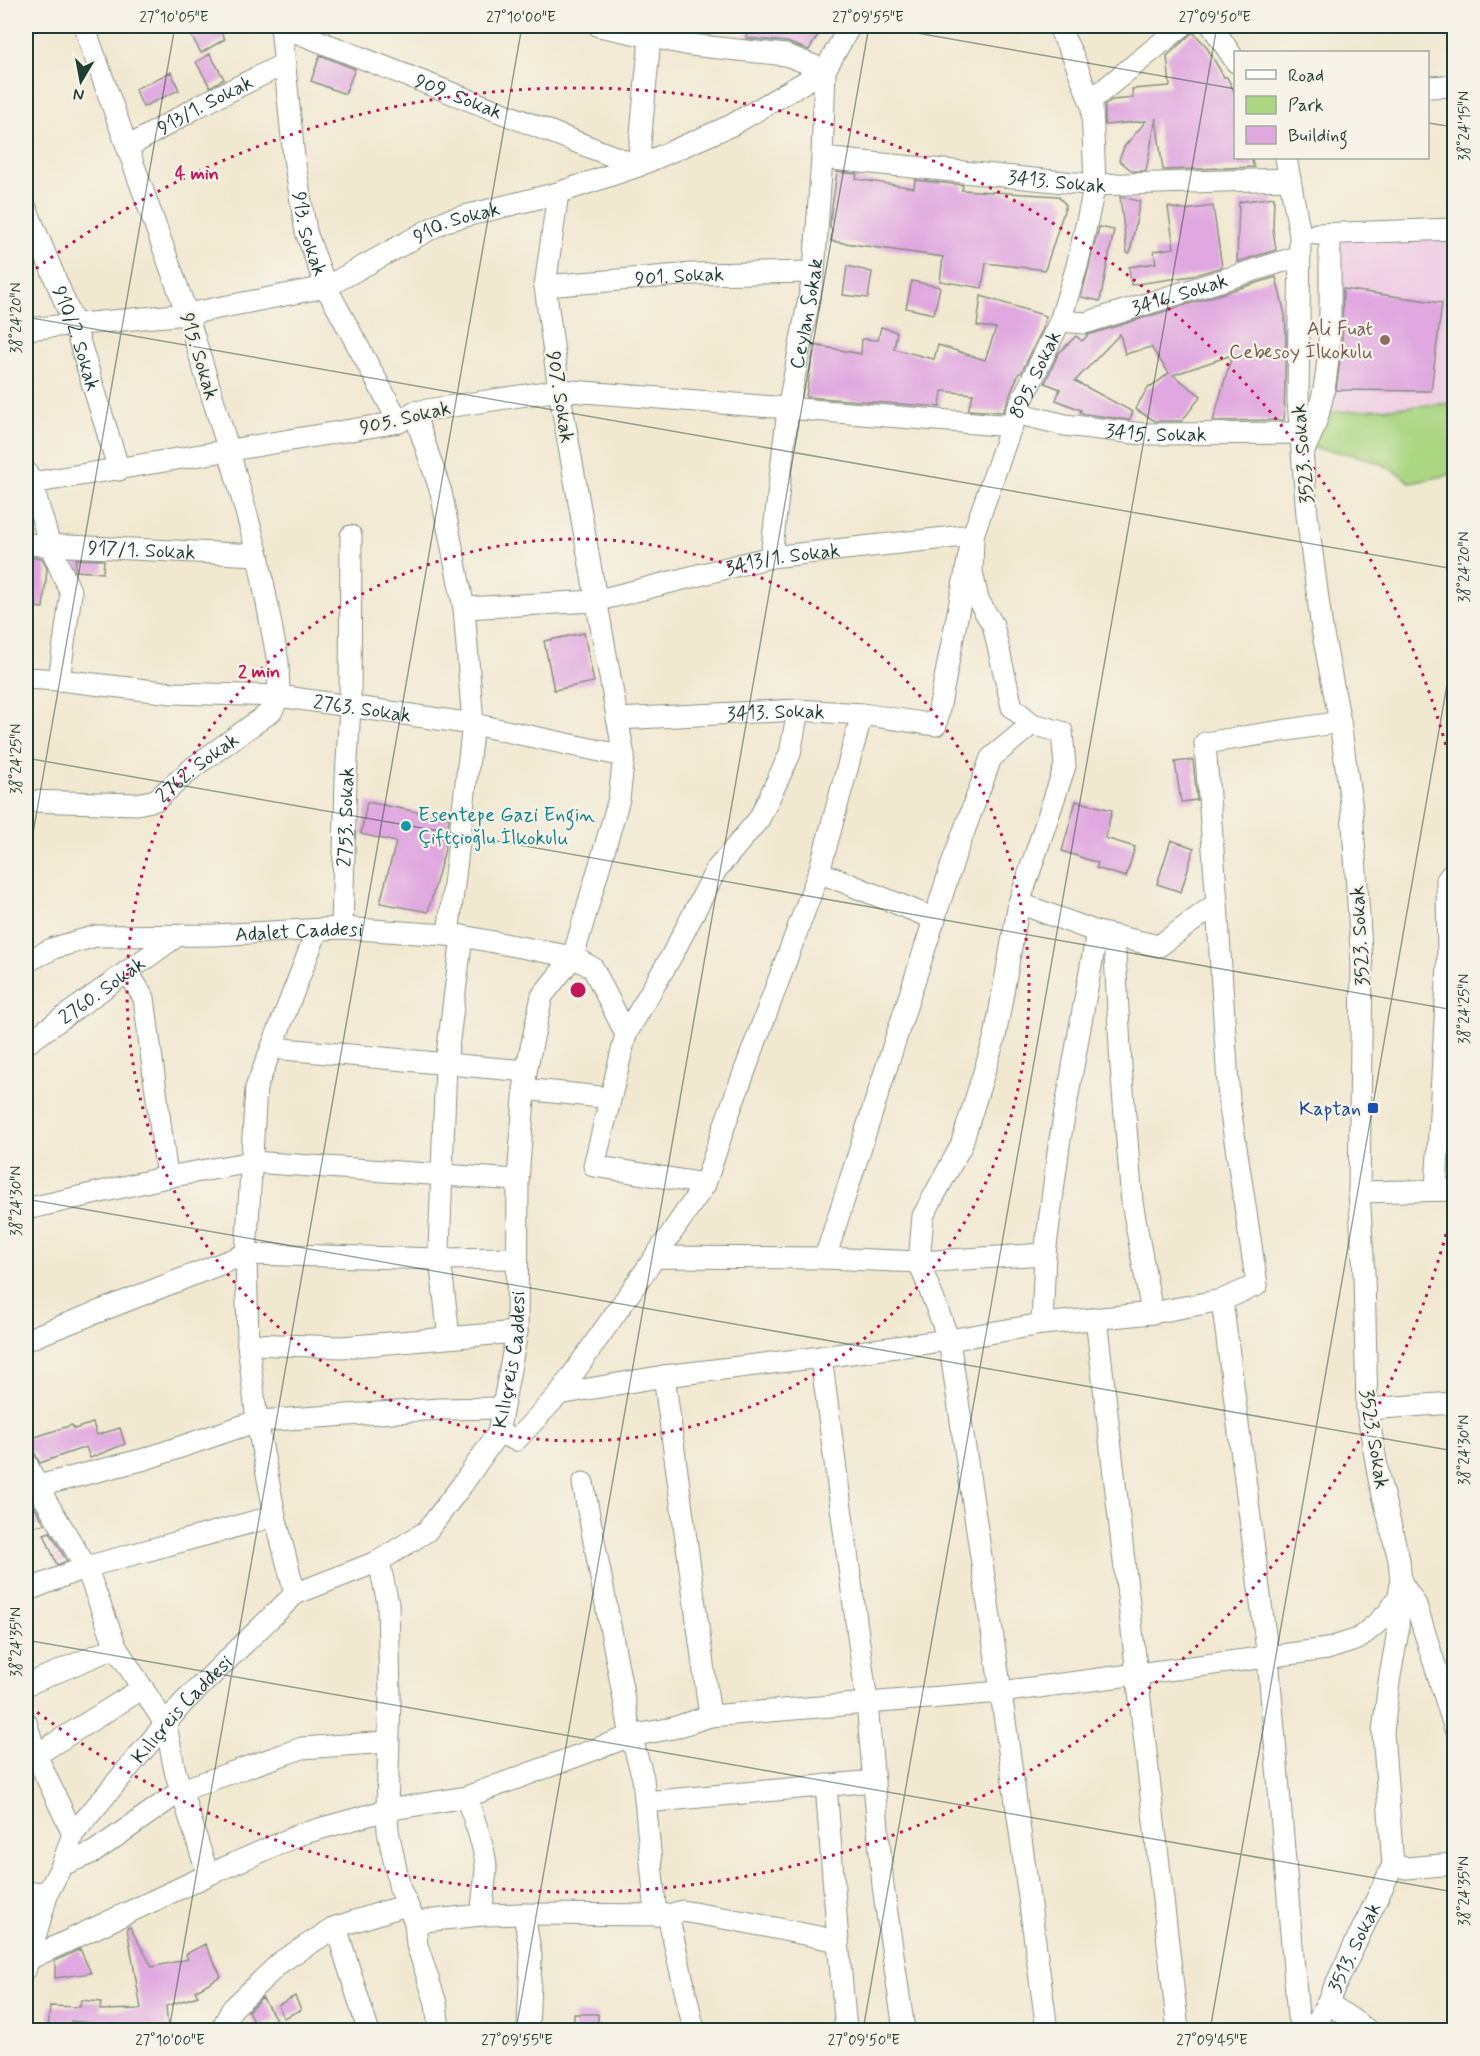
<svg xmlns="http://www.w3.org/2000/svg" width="1480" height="2056" font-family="Mynerve,sans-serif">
<rect width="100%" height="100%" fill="#f7f3e8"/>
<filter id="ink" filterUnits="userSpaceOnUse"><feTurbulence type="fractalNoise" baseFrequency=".0167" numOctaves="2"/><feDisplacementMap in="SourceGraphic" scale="12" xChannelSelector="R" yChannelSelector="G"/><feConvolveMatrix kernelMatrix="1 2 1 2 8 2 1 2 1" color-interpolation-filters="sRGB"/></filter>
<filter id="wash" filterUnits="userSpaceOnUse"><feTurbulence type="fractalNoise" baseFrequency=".008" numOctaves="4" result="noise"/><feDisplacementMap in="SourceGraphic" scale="24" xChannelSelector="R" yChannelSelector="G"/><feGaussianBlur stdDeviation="1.35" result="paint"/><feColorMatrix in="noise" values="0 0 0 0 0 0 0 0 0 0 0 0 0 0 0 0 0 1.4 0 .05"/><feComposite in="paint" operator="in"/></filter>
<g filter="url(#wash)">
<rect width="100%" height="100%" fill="#f1e8d0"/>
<!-- built -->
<path fill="#f0d0e4" d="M1454,233V402L1312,413L1319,278L1325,237Z"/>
<!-- green -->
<path fill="#abd682" stroke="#658a5b" stroke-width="1.5" d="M1454,403V474L1411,483C1383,458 1348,453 1312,448L1314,414Z"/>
<g id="blocks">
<!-- building -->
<path fill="#e0a7e0" d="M186,26H217L225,39L201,53Z
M748,26L788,27L789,26H823L809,50L787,42L746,38Z
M1193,32L1206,46L1224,77H1227L1236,96V158H1251L1254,167L1163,170L1156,118L1146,171H1132L1119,160L1124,147L1146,121L1105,125V105L1112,100L1133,98L1132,89L1170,86L1167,56Z
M210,54L224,79L210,87L196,62Z
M320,55L355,69L345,94L311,81Z
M171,72L179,90L143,107L135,89Z
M837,172L857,174L856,179L914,188L915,180L963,185L962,190L1058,196L1066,205L1045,270L986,263L982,288L940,281L943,257L831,241L832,229L830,228L831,214Z
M1120,197L1140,201L1130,253H1127Z
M1274,197L1273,230L1276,250L1237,262L1239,202Z
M1213,206L1222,267L1192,276L1131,285L1129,267L1156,263L1154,251L1174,248L1168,207L1185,210Z
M1099,227L1114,230L1100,301L1081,297Z
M847,266L872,272L868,298L843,295Z
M1276,277L1285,315L1286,339L1284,420L1213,421L1232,355L1173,375L1201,396L1182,421H1155L1135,409L1149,386L1151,387L1169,373L1151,347L1125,354L1120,334L1075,381L1133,412L1129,420L1085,414L1080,412L1081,410L1056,400L1060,389L1045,383L1058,354L1076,336L1082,341L1088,335Z
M912,281L940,287L934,314L906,308Z
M1343,289L1442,303L1431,391L1336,390L1342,346Z
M981,296L1046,316L1042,330L1021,373H1019L1003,412L968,410L973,394L942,391L940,407L806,397L814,345L861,354L862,339L878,340L881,327L897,332L894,349L934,359L938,345L985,360L996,328L977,326Z
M26,557L42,558L47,569L43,608L26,606Z
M76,559L104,560L103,573L75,571Z
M584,633L594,682L554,690L544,641Z
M1193,760L1197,800L1181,802L1175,762Z
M1076,801L1112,810L1105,838L1135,847L1126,877L1096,868L1098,863L1062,851Z
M367,802L449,818L444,853L428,912L380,903L396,842L361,834Z
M1171,840L1194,848L1181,892L1157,884Z
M93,1423L97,1435L120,1428L125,1444L90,1458L86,1447L40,1463L34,1452L29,1450L26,1440L72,1425L74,1429Z
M26,1501H31L45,1524L26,1528Z
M50,1532L67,1561L57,1565L44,1534Z
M130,1927L152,1967L188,1959L186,1954L205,1944L221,1976L195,1991L198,1996L166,2006L168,2028L115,2031V2026L71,2021L70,2030L48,2029L50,2006L80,2007L81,2000L101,2002L100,2010L141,2009L127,1928Z
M80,1949L91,1973L55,1978V1961Z
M295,1996L301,2010L283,2018L278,2005Z
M262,1997L276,2019L256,2028L248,2011Z
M574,2014H598V2031H574Z"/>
</g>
</g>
<g filter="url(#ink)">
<use href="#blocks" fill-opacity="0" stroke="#889282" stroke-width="1.5"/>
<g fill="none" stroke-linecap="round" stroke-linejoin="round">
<defs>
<g id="minor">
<path id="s1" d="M280,26L638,166"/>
<path id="s2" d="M281,26L294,158L306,232L326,287L399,422"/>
<path d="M599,26L690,45L786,55L825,70"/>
<path d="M1212,26L1236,62"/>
<path d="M1428,87L1454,86"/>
<path d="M1090,101L1182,26"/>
<path id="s3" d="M128,147L199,106L284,64"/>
<path id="s4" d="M822,158L1095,185L1290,179"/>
<path d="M638,166L650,38L654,27"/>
<path id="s5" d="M26,208L74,324L119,470"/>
<path d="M1316,234L1454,229"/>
<path id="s6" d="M545,286L692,274L814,272"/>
<path id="s7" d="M1060,321L1085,323L1300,256"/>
<path id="s8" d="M26,329L187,314L326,287L445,221L558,193L638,166L732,125L825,70L850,26"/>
<path d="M414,412L441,492L464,608L473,724L448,935"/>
<path id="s9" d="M1016,413L1065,425L1143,434L1301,433"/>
<path d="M1304,450C1337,388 1329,303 1330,234"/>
<path d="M26,472L32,484L50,545L71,593L59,680"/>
<path d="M26,484L399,422L414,412L559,390L1012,426"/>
<path id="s10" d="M26,544L258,555"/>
<path id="s11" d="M771,557L788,409L814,272L822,158L825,70"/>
<path id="s12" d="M464,608L595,601L771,557L973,535L972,572L978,600L993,625L1012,707L1032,724L1062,732L1065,766L1019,903L995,1037L961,1146L923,1216L919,1262L949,1340L1001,1692L1047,2030"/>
<path id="s13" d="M26,678L59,680L172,693L279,696L473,724L624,756"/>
<path id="s14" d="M617,719L798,710L862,714L936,725L973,535L1016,413L1060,321L1077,266L1095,185L1092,106L1073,56L1058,26"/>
<path id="s15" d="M26,801L137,804L156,800L195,766L272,711L279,696L278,662L258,555L229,451L187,314L84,26"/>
<path d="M819,872L935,919"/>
<path d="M1217,903L1205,743L1340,722"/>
<path id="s16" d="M342,928L346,779L350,706L351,536"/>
<path d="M1114,936L1121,1066L1132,1202L1152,1313"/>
<path id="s17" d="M26,962L54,948L96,936L215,935L342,928L462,936L573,957L593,968L626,1034L594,1166L705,1184"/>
<path d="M127,971L144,998L167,1177"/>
<path d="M626,1034L672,955L716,870L759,819L790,754L798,710"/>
<path id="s18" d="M26,1044L177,936"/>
<path d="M273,1048L526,1071"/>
<path d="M524,1089L610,1098"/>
<path d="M1436,1190L1448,964L1447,880L1454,871"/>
<path d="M1359,1192L1454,1190"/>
<path d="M26,1209L167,1177L252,1162L518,1180"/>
<path d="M655,1257L705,1184L726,1121L819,872L862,714"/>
<path d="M825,1258L954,858L991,758L1032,724"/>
<path d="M1222,1300L1268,1658L1298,2017L1309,2030"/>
<path d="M1096,1318L1178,2030"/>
<path d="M1042,1324L1045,1254"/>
<path d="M449,1337L439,1250L446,1063L462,936"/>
<path d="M26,1340L246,1254L440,1259L517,1258"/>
<path d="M248,1344L342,1347L517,1332"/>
<path d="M664,1376L710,1716"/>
<path d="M559,1394L664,1376L821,1357"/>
<path d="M1367,1409L1454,1403"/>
<path d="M498,1433L516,1440L559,1394L655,1257L825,1258L919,1262L1045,1254L1059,1145L1097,932"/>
<path d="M26,1462L37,1486L86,1567L116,1647L166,1725L175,1771L208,1875"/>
<path d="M583,1483L631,1736L643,1778L656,1915"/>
<path d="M26,1489L145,1459L257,1421L440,1409L501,1408"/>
<path d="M379,1561L388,1604L390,1697L387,1810L388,1831L400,1889L415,1922L417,1945L436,2003L439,2030"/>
<path d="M1401,1582L1416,1605L1454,1726"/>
<path d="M26,1591L86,1567L275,1516"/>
<path d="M295,1594L275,1516L257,1421L248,1344L246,1254L256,1088L317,931"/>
<path d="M26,1685L116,1647"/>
<path d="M26,1722L36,1755L143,1688"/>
<path d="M36,1755L73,1834"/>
<path d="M826,1785L838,1941"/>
<path d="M646,1802L874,1781"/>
<path d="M62,1865L94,1852L182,1790L302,1748L388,1742"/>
<path d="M1393,1865L1406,1868L1454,1864"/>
<path d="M26,1893L48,1892"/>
<path d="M524,1914L668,1915"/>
<path d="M482,1915L524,1914L531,1956L528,2030"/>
<path d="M415,1922L482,1915C482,1899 485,1884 486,1869C487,1853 472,1813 466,1797"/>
<path d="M336,1927L368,2030"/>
<path d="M27,1960L208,1875L301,1834L387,1810L466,1797L631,1736L673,1728L710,1716L1001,1692L1327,1649L1358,1639L1376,1624L1389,1612L1399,1596L1401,1582L1399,1560L1379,1479L1367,1409L1364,1274L1359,1192L1362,965L1352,810L1340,722L1322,629L1307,515L1298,400L1300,235L1286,158"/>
<path id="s19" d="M26,1968L48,1892L62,1865L73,1834L182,1704L295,1594L379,1561L427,1531L462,1485L498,1433L517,1332L518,1180L526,1071L542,996L573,957L619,799L624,756L559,390L545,286L558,193"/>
<path d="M1328,2003L1367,2030"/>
<path d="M221,2030L232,2009L282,1961L336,1927L406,1905"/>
<path d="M694,2030L668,1915L682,1911L740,1921L838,1941L846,2030"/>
<path d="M904,2030L883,1886L867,1703L821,1357L949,1340L1042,1324L1152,1313L1222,1300L1257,1285L1229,1101L1217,903L1159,946L1097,932L1019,903"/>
<path id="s20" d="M1314,2030L1393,1865L1383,1732L1389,1682L1398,1631L1399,1596"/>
</g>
</defs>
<!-- minor casing -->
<use href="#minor" stroke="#889282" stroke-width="23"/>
<!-- minor -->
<use href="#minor" stroke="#fff" stroke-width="21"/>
</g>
</g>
<!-- ticks -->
<path fill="none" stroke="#1f3d34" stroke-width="1.5" stroke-opacity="0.45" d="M877,26L1236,89M1428,123L1454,127M26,317L1454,569M26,758L1454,1010M26,873L175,26M26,1199L1454,1451M26,1640L1454,1892M169,2030L522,26M516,2030L869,26M863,2030L1217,26M1210,2030L1454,645"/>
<!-- distance rings -->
<g fill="none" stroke="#c2185b" stroke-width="3" stroke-dasharray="3 6">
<circle cx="578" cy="990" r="451"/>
<path d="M1453 1208A902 902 0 0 1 29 1706M29 274A902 902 0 0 1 1453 772"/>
</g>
<!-- markers -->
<circle fill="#8d6e63" stroke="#f7f3e8" stroke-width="2" cx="1385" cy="340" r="6"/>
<circle fill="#0f9aa8" stroke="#f7f3e8" stroke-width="2" cx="406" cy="826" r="6"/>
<rect fill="#1a4fb4" stroke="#f7f3e8" stroke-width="2" x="1367" y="1102" width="12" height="12" rx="3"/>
<g text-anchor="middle" stroke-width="4.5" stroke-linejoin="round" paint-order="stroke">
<!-- street labels -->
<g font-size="20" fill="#1f3d34" stroke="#f7f3e8">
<text dy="7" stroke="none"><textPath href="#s1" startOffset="192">909. Sokak</textPath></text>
<text dy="7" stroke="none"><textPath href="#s3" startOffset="88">913/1. Sokak</textPath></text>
<text dy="7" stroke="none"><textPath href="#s4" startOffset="236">3413. Sokak</textPath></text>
<text dy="7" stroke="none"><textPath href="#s8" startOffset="450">910. Sokak</textPath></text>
<text dy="7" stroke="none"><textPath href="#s2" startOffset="210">913. Sokak</textPath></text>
<text dy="7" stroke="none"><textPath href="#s6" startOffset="135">901. Sokak</textPath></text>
<text dy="7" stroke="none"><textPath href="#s7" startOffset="124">3416. Sokak</textPath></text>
<text dy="7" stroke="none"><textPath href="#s11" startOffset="246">Ceylan Sokak</textPath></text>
<text dy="7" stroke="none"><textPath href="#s5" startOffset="140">910/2. Sokak</textPath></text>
<text transform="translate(200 356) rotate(73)" y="7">915. Sokak</text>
<text dy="7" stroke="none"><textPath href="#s14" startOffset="686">895. Sokak</textPath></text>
<text transform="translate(561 397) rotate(81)" y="7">907. Sokak</text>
<text transform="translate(405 417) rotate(-13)" y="7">905. Sokak</text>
<text dy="7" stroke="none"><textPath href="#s9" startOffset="142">3415. Sokak</textPath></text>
<text transform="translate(1302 454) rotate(-95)" y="7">3523. Sokak</text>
<text dy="7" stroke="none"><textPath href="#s10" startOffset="116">917/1. Sokak</textPath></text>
<text dy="7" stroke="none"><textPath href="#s12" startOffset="324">3413/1. Sokak</textPath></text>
<text dy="7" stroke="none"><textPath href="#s13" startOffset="338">2763. Sokak</textPath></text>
<text dy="7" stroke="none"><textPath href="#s14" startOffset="159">3413. Sokak</textPath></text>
<text dy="7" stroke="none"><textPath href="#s15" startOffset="183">2762. Sokak</textPath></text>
<text dy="7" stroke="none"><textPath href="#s16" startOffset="111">2753. Sokak</textPath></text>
<text dy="7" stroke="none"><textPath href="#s17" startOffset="278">Adalet Caddesi</textPath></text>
<text transform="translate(1359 936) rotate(-93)" y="7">3523. Sokak</text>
<text dy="7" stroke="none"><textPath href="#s18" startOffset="93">2760. Sokak</textPath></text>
<text dy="7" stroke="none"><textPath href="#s19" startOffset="812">Kılıçreis Caddesi</textPath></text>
<text transform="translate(1375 1439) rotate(81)" y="7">3523. Sokak</text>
<text dy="7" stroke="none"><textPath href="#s19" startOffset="308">Kılıçreis Caddesi</textPath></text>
<text dy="7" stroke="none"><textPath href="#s20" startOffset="92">3513. Sokak</textPath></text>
</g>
<!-- education labels -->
<g font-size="20" fill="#785e54" stroke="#f7f3e8" text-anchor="end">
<text x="1373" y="335">Ali Fuat<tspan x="1373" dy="23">Cebesoy İlkokulu</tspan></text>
</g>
<!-- culture labels -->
<g font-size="20" fill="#0d838f" stroke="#f7f3e8" text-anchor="start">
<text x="418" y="821">Esentepe Gazi Engin<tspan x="418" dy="23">Çiftçioğlu İlkokulu</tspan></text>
</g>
<!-- transit labels -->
<g font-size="20" fill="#164399" stroke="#f7f3e8" text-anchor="end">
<text x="1361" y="1115">Kaptan</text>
</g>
</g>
<circle cx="578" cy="990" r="9" fill="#c2185b" stroke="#f7f3e8" stroke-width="3"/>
<g font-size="18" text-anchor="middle" font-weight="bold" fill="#c2185b" stroke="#f7f3e8" stroke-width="4.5" stroke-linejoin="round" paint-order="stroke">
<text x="197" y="179">4 min</text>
<text x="259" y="677">2 min</text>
</g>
<!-- margin -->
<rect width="1480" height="2056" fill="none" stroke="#f7f3e8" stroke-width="66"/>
<!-- legend -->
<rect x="1234" y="51" width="195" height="108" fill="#f7f3e8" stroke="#a1aaa0" stroke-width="1.5"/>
<rect x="1246" y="70" width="30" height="9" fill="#ffffff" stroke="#a1aaa0" stroke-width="1.5"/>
<text x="1288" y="81" font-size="18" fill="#1f3d34">Road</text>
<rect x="1246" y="96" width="30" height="18" fill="#abd682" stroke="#a1aaa0" stroke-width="1.5"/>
<text x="1288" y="111" font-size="18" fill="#1f3d34">Park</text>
<rect x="1246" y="126" width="30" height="18" fill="#e0a7e0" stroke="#a1aaa0" stroke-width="1.5"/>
<text x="1288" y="141" font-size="18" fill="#1f3d34">Building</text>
<!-- north arrow -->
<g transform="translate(81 81) rotate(190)" stroke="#f7f3e8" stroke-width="4.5" paint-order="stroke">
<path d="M0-4.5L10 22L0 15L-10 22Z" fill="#1f3d34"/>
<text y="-9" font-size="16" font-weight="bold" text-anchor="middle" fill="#1f3d34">N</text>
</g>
<rect x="33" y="33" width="1414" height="1990" fill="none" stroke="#1f3d34" stroke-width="2"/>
<g font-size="15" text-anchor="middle" fill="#1f3d34">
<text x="174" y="22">27°10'05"E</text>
<text x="521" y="22">27°10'00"E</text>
<text x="868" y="22">27°09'55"E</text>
<text x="1215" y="22">27°09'50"E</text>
<text transform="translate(1464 126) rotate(-90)" y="5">38°24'15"N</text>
<text transform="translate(16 318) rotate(-90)" y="5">38°24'20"N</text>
<text transform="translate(1464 567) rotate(-90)" y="5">38°24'20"N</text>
<text transform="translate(16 759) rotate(-90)" y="5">38°24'25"N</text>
<text transform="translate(1464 1009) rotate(-90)" y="5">38°24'25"N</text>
<text transform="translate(16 1201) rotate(-90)" y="5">38°24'30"N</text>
<text transform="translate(1464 1450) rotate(-90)" y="5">38°24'30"N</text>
<text transform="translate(16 1642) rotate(-90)" y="5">38°24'35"N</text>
<text transform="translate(1464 1891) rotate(-90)" y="5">38°24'35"N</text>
<text x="170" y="2045">27°10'00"E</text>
<text x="517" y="2045">27°09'55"E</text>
<text x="864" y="2045">27°09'50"E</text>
<text x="1212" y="2045">27°09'45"E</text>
</g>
</svg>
